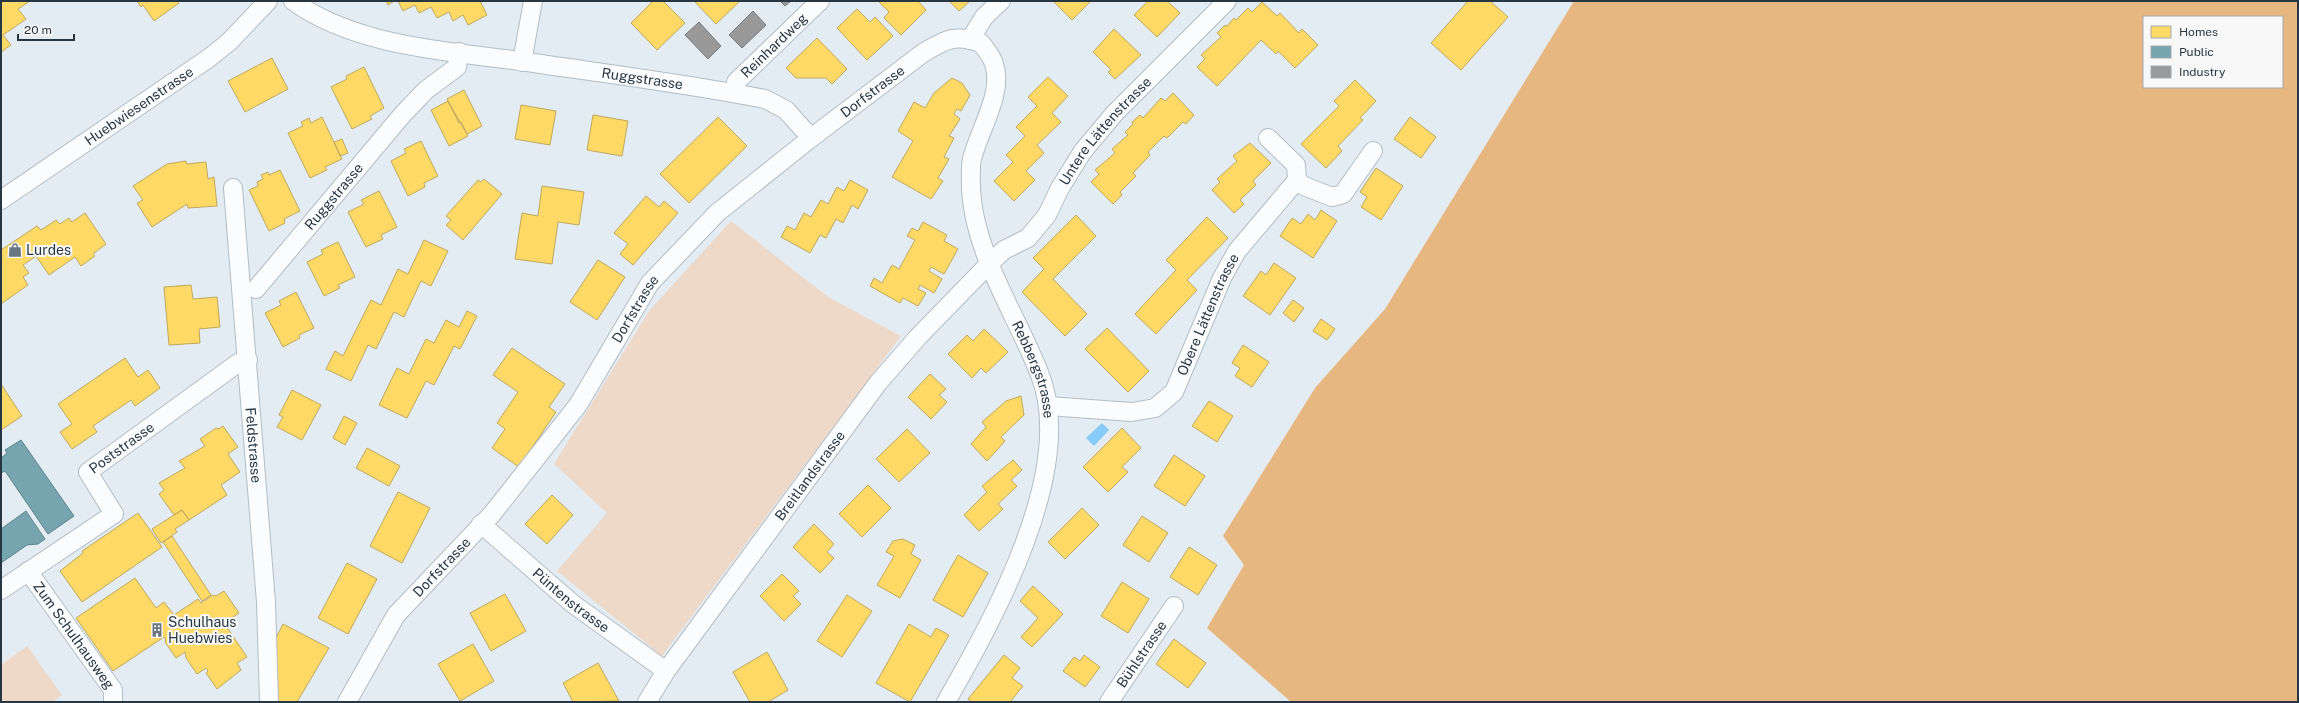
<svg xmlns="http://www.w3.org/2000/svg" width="2299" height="703" font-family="'Public Sans',sans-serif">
<rect width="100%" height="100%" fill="#e3ecf3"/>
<!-- green -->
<path fill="#eed9c8" d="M731,221L828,297L901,336L662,656L557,571L607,513L554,464L649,311Z
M27,646L62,695L53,702H1V665Z"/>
<!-- forest -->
<path fill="#e7b781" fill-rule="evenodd" d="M1574,1H2298V702H1291L1207,628L1244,565L1223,536L1315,388L1385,309ZM2144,17H2282V87H2144Z"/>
<!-- water -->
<path fill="#87caf8" d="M1102,423L1109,430L1094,446L1086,438Z"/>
<!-- homes -->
<path fill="#ffd966" stroke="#bea85c" d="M1,1H30L18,9L26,19L3,35L11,45L1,52Z
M137,1H177L179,3L154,21L143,5L141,7Z
M386,1H394L388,5Z
M398,1H480L487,15L468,25L463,15L453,21L449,12L437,18L431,7L419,13L415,5L403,11Z
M653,1H663L685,23L657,50L631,23Z
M694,1H740L716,24Z
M878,1H918L926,10L901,35L884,18L889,12Z
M949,1H970L959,11Z
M1053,1H1091L1072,20Z
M1148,1H1167L1180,13L1157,37L1134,15Z
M1468,1H1490L1508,17L1461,70L1431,43Z
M1262,2L1277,16L1280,13L1299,33L1302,29L1318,45L1295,68L1278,51L1276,54L1261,40L1217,86L1197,67L1205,59L1201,55L1221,37L1217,33L1225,25L1226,27L1234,18L1236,20L1248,8L1252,12Z
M857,9L870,22L875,17L893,36L867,60L837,28Z
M1114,29L1141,55L1115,79L1108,72L1111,70L1093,52Z
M817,38L847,69L832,84L826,78H796L786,68Z
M272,58L288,89L245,112L228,81Z
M364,67L384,108L370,116L372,119L352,129L331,87L347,79L346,76Z
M1048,77L1068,96L1052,113L1061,122L1037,145L1044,153L1026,171L1035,180L1014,201L994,181L1013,162L1006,155L1025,136L1016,127L1037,106L1028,97Z
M952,78L962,83L970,95L961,111L957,109L954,114L960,119L949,136L954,138L944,157L949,159L938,178L943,181L931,199L892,177L913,141L898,131L914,102L925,108L934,93Z
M1355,80L1376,101L1360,118L1363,120L1338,146L1342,151L1326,168L1301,144L1339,106L1334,101Z
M464,90L482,126L467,134L461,122L459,123L447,99Z
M1173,93L1194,115L1186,124L1183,122L1167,138L1164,136L1148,152L1150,155L1133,173L1136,176L1120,192L1122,195L1113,204L1091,182L1099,174L1095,170L1115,153L1112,149L1128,135L1125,132L1133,124L1132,122L1140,115L1143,118L1161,98L1165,101Z
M448,101L468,136L449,146L431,110Z
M521,105L556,111L550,145L515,139Z
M593,115L628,121L622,156L587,150Z
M322,117L342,159L325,167L327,170L310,178L288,133L303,126L301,122L309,118L311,123Z
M718,117L747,146L689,203L660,174Z
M1410,117L1436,137L1421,158L1394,139Z
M342,139L348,153L340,156L334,142Z
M421,141L438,176L424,183L425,187L408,196L391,161L406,153L404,149Z
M1250,143L1271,163L1253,181L1256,185L1240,200L1244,204L1234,213L1212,190L1220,182L1217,179L1237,161L1233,156Z
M186,161L187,164L206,162L208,179L214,177L217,206L188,208L187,204L152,227L137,203L143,200L133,186L167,164Z
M1376,168L1403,186L1381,220L1361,207L1367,197L1360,192Z
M280,170L300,211L284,219L285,223L269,231L249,190L258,186L257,182L263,179L261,175L268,172L269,175Z
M484,179L502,194L463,240L446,225L451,220L446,216L478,180L481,182Z
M850,180L868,190L858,209L852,205L843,223L836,219L826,238L820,235L810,253L781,237L787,226L795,230L804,213L811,217L821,200L828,204L837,187L844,191Z
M542,186L584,192L579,225L558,222L552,264L515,259L522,213L538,216Z
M379,191L397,227L381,235L383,239L366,247L348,212L364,204L361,200Z
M646,196L659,207L664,201L678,213L633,265L620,254L628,244L614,233Z
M1321,210L1337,221L1313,258L1280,236L1292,218L1301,224L1308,214L1315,220Z
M85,213L106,244L93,254L95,256L81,266L75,257L49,275L36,256L23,265L29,273L23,277L28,285L1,304V250L37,226L41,230L56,220L60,224L69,218L72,222Z
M1076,215L1096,236L1053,279L1087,314L1065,336L1022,292L1044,269L1033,258Z
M1207,217L1228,238L1187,280L1197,290L1156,334L1135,314L1176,270L1166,260Z
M923,222L947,235L944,241L958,249L944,274L931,267L929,271L942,279L934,293L920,285L918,289L926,293L918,306L903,298L900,303L870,286L874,278L882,283L892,265L899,269L915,240L907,236L912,228L918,231Z
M424,240L448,251L431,286L421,281L404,317L394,312L376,349L368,345L351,381L326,369L335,351L343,356L371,300L381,305L398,269L408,274Z
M338,242L355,277L338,285L340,288L324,296L307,262L323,254L321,250Z
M598,260L625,277L597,320L570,302Z
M1274,263L1296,278L1270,315L1243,296L1261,271L1266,275Z
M191,285L193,299L217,297L220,327L199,329L200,343L169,345L164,287Z
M296,292L314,328L299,335L300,338L283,347L265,313L281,305L279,301Z
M1293,300L1304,308L1294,322L1283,313Z
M467,311L477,316L460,349L454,346L434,385L426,381L407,418L379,405L397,368L409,374L426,339L434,343L446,320L459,327Z
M1321,319L1335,329L1327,340L1313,331Z
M1107,328L1149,371L1128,392L1085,349Z
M984,329L1008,352L986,373L981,368L972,378L948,354L967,335L973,341Z
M1243,345L1269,362L1252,387L1235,376L1240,368L1232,363Z
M512,348L565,384L549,407L556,412L519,467L492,448L505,429L497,423L518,392L493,375Z
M125,358L138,377L148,370L160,388L135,406L131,400L93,426L97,432L72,449L60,432L72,424L58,404Z
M930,374L946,389L939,395L947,402L931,419L908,397Z
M1,384L22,416L1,430Z
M292,390L321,405L302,440L277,427L283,417L279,415Z
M1021,396L1024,415L1001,437L1005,441L987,461L971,444L986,427L982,422L1006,401Z
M1209,401L1233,416L1217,442L1192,426Z
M344,416L357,423L345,445L333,438Z
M223,426L238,447L228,454L240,472L221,485L227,495L189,520L182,510L174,515L159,494L164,490L159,483L185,468L179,461L205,446L200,439L216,428L219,429Z
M1122,428L1141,448L1122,467L1128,472L1108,492L1083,467Z
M907,429L930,453L899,482L876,459Z
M367,448L400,466L389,486L356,468Z
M1174,455L1205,476L1185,506L1154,486Z
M1013,460L1022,470L1011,480L1017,486L998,504L1003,509L979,531L964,515L987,492L982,486Z
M868,485L891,508L862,537L839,514Z
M398,492L430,508L402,563L370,546Z
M552,495L573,515L547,544L525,524Z
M1082,508L1099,525L1065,559L1048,542Z
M182,510L189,520L175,529L177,532L161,543L152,529Z
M138,513L162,547L82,602L60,571L83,553L82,551Z
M1142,516L1168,533L1149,562L1123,545Z
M814,524L834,544L827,552L834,558L820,573L793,547Z
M172,536L211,595L202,601L163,542Z
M903,539L915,545L911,554L921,560L900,598L877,585L894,556L886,552L893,541Z
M1189,547L1217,565L1198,595L1170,577Z
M958,555L988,573L963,617L933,600Z
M347,563L377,579L348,634L318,618Z
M782,574L799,591L793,596L801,604L784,621L760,596Z
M135,578L156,608L164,602L174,615L198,599L201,603L213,595L216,596L224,591L239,613L224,623L247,657L237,663L241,670L217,689L206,673L208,671L206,668L197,674L186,658L185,652L176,658L165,642L166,640L164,637L113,671L76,618Z
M1122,582L1149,599L1128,633L1101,616Z
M1033,586L1063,614L1032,647L1021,637L1038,618L1020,601Z
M505,594L526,631L491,651L470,613Z
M847,595L872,611L842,657L817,641Z
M283,624L329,648L297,702H278L275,640Z
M909,624L931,637L936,628L949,635L910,702L876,683Z
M1174,639L1206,663L1188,688L1156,664Z
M473,644L494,681L460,701L438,664Z
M767,652L788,690L768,702H750L733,672Z
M1004,655L1020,668L1012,678L1023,686L1010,702H972L968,699Z
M1084,655L1100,667L1085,687L1063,671L1074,657L1080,661Z
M598,663L619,701L573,702L563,683Z"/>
<!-- public -->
<path fill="#76a5af" stroke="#5e848f" d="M21,440L74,516L48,534L5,471L1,473V458L7,453L5,450Z
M26,511L45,539L38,544L27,545L1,563V529Z"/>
<!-- industry -->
<path fill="#999" stroke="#767c7f" d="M780,1H791L785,6Z
M753,11L766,25L742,48L729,35Z
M699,22L721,46L708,59L685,35Z"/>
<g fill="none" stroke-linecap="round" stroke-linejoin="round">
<defs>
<g id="street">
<path id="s1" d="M293,1C355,46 446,51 520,61C601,73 684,83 765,99L786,110L811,138"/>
<path d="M970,40L984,17L1001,1"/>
<path d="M522,62L533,1"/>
<path id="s2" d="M734,93L736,82L820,1"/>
<path d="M1297,180L1304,186L1332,197L1343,194L1373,151"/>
<path id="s3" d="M233,188L266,602L269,702"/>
<path id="s4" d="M1,200L209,58L229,42L268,1"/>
<path id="s5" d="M256,289L403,114L426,90L457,67L459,52"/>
<path id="s6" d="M1048,406L1132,412L1155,408L1174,392L1222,278L1237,251L1297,180L1296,165L1268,138"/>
<path id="s7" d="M481,524L573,604L666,671"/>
<path id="s8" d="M28,571L113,690V702"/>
<path id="s9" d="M1,590L114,514L88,472L238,363L248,360"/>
<path id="s10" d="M347,702L396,615L492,514L578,405L650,283L717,213L811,138L923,53C946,39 955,34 981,43C986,50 992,56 994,64C1004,93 979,130 972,159C970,168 971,181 971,190C975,256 1017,315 1040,375C1077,470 993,620 946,702"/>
<path id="s11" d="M647,702L666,671L878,383L918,337L990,263L1004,250L1028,238L1047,215L1060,188L1083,151L1114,114L1227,1"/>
<path id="s12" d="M1109,702L1174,606"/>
</g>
</defs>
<!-- street casing -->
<use href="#street" stroke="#b2bdc6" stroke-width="20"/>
<!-- street -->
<use href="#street" stroke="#fbfcfd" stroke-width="18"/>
</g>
<!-- icons -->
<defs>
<symbol id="shop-bare" viewBox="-9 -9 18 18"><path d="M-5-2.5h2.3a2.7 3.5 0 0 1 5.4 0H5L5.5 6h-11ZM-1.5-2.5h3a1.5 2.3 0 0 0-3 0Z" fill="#687681" stroke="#f8f8f8" stroke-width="2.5" paint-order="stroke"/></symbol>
<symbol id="building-bare" viewBox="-9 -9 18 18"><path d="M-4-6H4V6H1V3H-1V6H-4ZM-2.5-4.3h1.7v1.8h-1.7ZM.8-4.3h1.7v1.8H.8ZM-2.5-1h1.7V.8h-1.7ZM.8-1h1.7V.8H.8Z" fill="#687681" stroke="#f8f8f8" stroke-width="2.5" paint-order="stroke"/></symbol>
</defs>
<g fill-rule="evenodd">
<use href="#shop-bare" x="5" y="240" width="20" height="20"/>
<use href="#building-bare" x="147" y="620" width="20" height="20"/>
</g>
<g text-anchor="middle" stroke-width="4" stroke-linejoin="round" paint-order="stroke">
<!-- street labels -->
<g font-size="14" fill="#263743" stroke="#f8f8f8">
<text dy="5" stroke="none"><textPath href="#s2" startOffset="64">Reinhardweg</textPath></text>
<text dy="5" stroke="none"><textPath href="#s1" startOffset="361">Ruggstrasse</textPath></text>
<text dy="5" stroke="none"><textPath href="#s10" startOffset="814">Dorfstrasse</textPath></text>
<text dy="5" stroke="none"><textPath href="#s4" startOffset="167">Huebwiesenstrasse</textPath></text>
<text dy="5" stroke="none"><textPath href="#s11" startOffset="737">Untere Lättenstrasse</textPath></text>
<text dy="5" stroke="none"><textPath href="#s5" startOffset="121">Ruggstrasse</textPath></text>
<text dy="5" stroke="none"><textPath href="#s10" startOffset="490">Dorfstrasse</textPath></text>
<text dy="5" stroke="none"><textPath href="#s6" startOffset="217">Obere Lättenstrasse</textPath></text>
<text dy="5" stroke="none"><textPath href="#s10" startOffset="1286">Rebbergstrasse</textPath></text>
<text dy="5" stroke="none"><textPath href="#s3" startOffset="258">Feldstrasse</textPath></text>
<text dy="5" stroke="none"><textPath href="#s9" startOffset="227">Poststrasse</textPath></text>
<text dy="5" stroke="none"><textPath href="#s11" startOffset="279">Breitlandstrasse</textPath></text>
<text dy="5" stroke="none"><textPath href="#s10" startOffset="166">Dorfstrasse</textPath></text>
<text dy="5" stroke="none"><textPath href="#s7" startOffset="118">Püntenstrasse</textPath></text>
<text dy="5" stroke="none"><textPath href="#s8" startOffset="79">Zum Schulhausweg</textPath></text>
<text dy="5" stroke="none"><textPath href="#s12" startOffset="58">Bühlstrasse</textPath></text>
</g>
<!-- poi labels -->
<g font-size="14" fill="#263743" stroke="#f8f8f8" text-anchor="start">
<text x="26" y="255">Lurdes</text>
<text x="168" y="627">Schulhaus<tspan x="168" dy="16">Huebwies</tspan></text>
</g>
</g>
<!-- border -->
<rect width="2299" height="703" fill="none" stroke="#263743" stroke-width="4"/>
<!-- legend -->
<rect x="2143" y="16" width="140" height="72" fill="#f8f8f8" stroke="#a4abb0"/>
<rect x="2151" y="26" width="20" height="12" fill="#ffd966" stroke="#a4abb0"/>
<text x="2179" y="36" font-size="12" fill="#263743">Homes</text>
<rect x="2151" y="46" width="20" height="12" fill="#76a5af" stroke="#a4abb0"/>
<text x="2179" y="56" font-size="12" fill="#263743">Public</text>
<rect x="2151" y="66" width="20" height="12" fill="#999999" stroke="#a4abb0"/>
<text x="2179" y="76" font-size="12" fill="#263743">Industry</text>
<!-- scale -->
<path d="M18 34v6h56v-6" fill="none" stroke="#263743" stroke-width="2"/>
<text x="24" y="34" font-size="12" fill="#263743" stroke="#f8f8f8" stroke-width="3" paint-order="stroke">20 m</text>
</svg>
